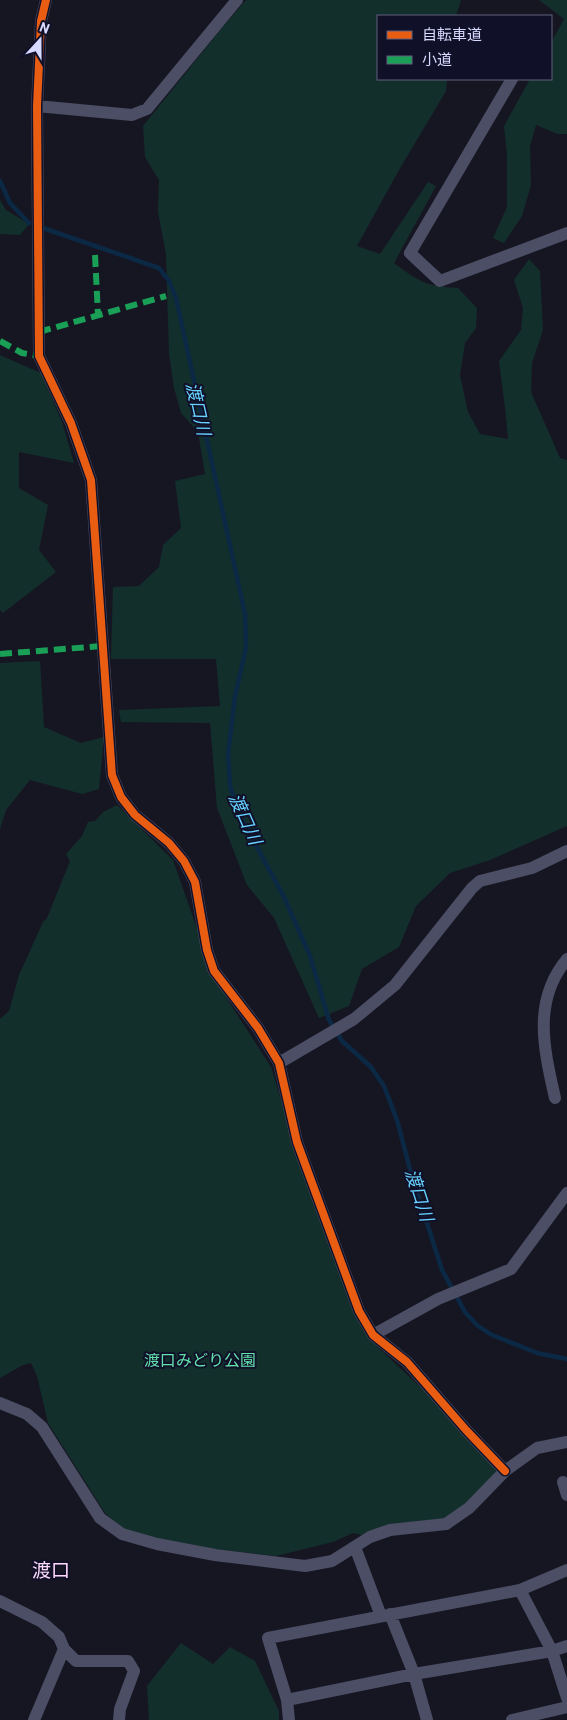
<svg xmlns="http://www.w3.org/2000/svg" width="567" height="1720" font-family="Barlow,'Noto Sans JP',sans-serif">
<rect width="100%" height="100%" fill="#161623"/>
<!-- green -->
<path fill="#132f2c" d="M246,0H461L456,16H378V79H447L446,91L399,170L357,246L380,254L428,182L436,186L394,263C420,282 425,286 458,288L477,308L476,328L465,343L460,375L468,412L480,434L508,439L505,408L499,361L521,330L523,308L514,280L529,259L540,271L543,330L532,363L531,392L560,458L567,460V826L490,860L450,873L416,906L399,947L362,969L349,1006L319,1018L274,918L247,885L217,808L210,723L121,722L119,710L220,706L216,659H111L113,587L139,586L159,567L163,545L181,528L175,481L205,474L198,432L181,413L174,388L169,354L166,254L158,212L159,180L145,157L143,126L221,29Z
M539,0H567V134H558L536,125L530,146L531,185L522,216L504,243L493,238L507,207V155L504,126L530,79H551V43L564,19Z
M0,200L6,210L29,224L20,235L0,234Z
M0,355L41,373L62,422L74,463L19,452V488L48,505L39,550L56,572L3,613L0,610Z
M40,661L44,727L81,743L104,737L99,789L82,794L30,780L6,810L0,829V663Z
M117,805L173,860L212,972L229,1002L271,1067L298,1155L368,1338L466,1430L505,1471L449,1522L370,1537L353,1533L333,1542L276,1556L215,1549L156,1539L124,1530L105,1513L48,1423L37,1376L31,1363L23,1365L0,1378V1019L9,1011L19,975L43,922L47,918L70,861L66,854L82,836L88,822L95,821L103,812Z
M181,1643L213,1664L230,1647L255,1661L279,1711V1720H149L147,1686Z"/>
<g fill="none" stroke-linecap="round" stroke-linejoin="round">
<!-- stream -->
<path stroke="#0b2945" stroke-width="4.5" d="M0,181L10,203L29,223
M43,228L159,268L169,281L176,298L245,614L246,648L235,696L228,754L230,786L240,816L284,897L310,956L329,1020L342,1041L371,1067L384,1086L397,1120L411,1173L442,1270L465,1312L477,1325L490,1334L537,1353L567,1359"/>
<!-- street -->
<path stroke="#4b4e64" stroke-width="12" d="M46,0L41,21L37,106L39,356L71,423L91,480L112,775L121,797L135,815L169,843L184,861L195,882L207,950L214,971L258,1028L279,1063L297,1142L359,1311L373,1335L407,1362L466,1430L505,1471
M512,79L410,253L440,281L567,233
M37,106L132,115L147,109L237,0
M279,1063L354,1019L395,985L472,888L480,881L532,868L567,851
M555,1098C544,1049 532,1001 567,959
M373,1335L438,1299L511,1269L567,1193
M0,1403L27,1414L42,1427L100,1518L122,1534L157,1544L215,1555L305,1566L332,1561L370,1537L390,1530L446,1524L469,1508L505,1471L537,1448L567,1442
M563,1482L567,1495
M355,1547L381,1616
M520,1590L552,1651L567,1698
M0,1601L42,1622L59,1637L64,1649L76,1661H128L134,1671L120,1709L119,1720
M390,1614L414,1674L427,1720
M287,1700L414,1674L552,1651L567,1646
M34,1720L64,1649
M289,1720L287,1700L268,1638L520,1590L567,1570
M512,1720L567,1707"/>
<!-- quiet -->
<path stroke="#1a9f57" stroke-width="6" stroke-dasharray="12 6" stroke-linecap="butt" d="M95,255L98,315
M39,332L166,296
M0,341L22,353L39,356
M0,654L102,646"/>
<defs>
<path id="cycleway" d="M46,0L41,21L37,106L39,356L71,423L91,480L112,775L121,797L135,815L169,843L184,861L195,882L207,950L214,971L258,1028L279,1063L297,1142L359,1311L373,1335L407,1362L466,1430L505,1471"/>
</defs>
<!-- cycleway casing -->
<use href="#cycleway" stroke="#101029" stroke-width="11"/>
<!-- cycleway -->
<use href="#cycleway" stroke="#e95d12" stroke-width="8"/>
</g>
<g text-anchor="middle" stroke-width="4" stroke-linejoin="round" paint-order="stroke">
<!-- park labels -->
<g font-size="16" fill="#62e1ac" stroke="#101029">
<text x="200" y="1366">渡口みどり公園</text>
</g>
<!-- water labels -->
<g font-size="18" font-style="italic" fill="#66d2ff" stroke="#101029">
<text transform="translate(198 409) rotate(77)" y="6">渡口川</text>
<text transform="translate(245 819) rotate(66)" y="6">渡口川</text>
<text transform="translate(419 1195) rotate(72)" y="6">渡口川</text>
</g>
<!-- quarter labels -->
<g font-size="19" fill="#ffdaf8" stroke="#101029">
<text x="51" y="1577">渡口</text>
</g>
</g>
<!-- legend -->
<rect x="377" y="15" width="175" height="65" fill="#101029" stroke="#60617f"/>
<rect x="387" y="31" width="25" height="8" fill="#e95d12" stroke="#60617f"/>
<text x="422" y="40" font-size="15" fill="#d8daff">自転車道</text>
<rect x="387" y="56" width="25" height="8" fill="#1a9f57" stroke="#60617f"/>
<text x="422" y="65" font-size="15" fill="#d8daff">小道</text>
<!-- north arrow -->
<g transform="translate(40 40) rotate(21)" stroke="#101029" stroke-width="4" paint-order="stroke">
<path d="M0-4L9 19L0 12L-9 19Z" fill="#d8daff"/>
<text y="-8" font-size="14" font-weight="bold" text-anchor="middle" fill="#d8daff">N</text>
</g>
</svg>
